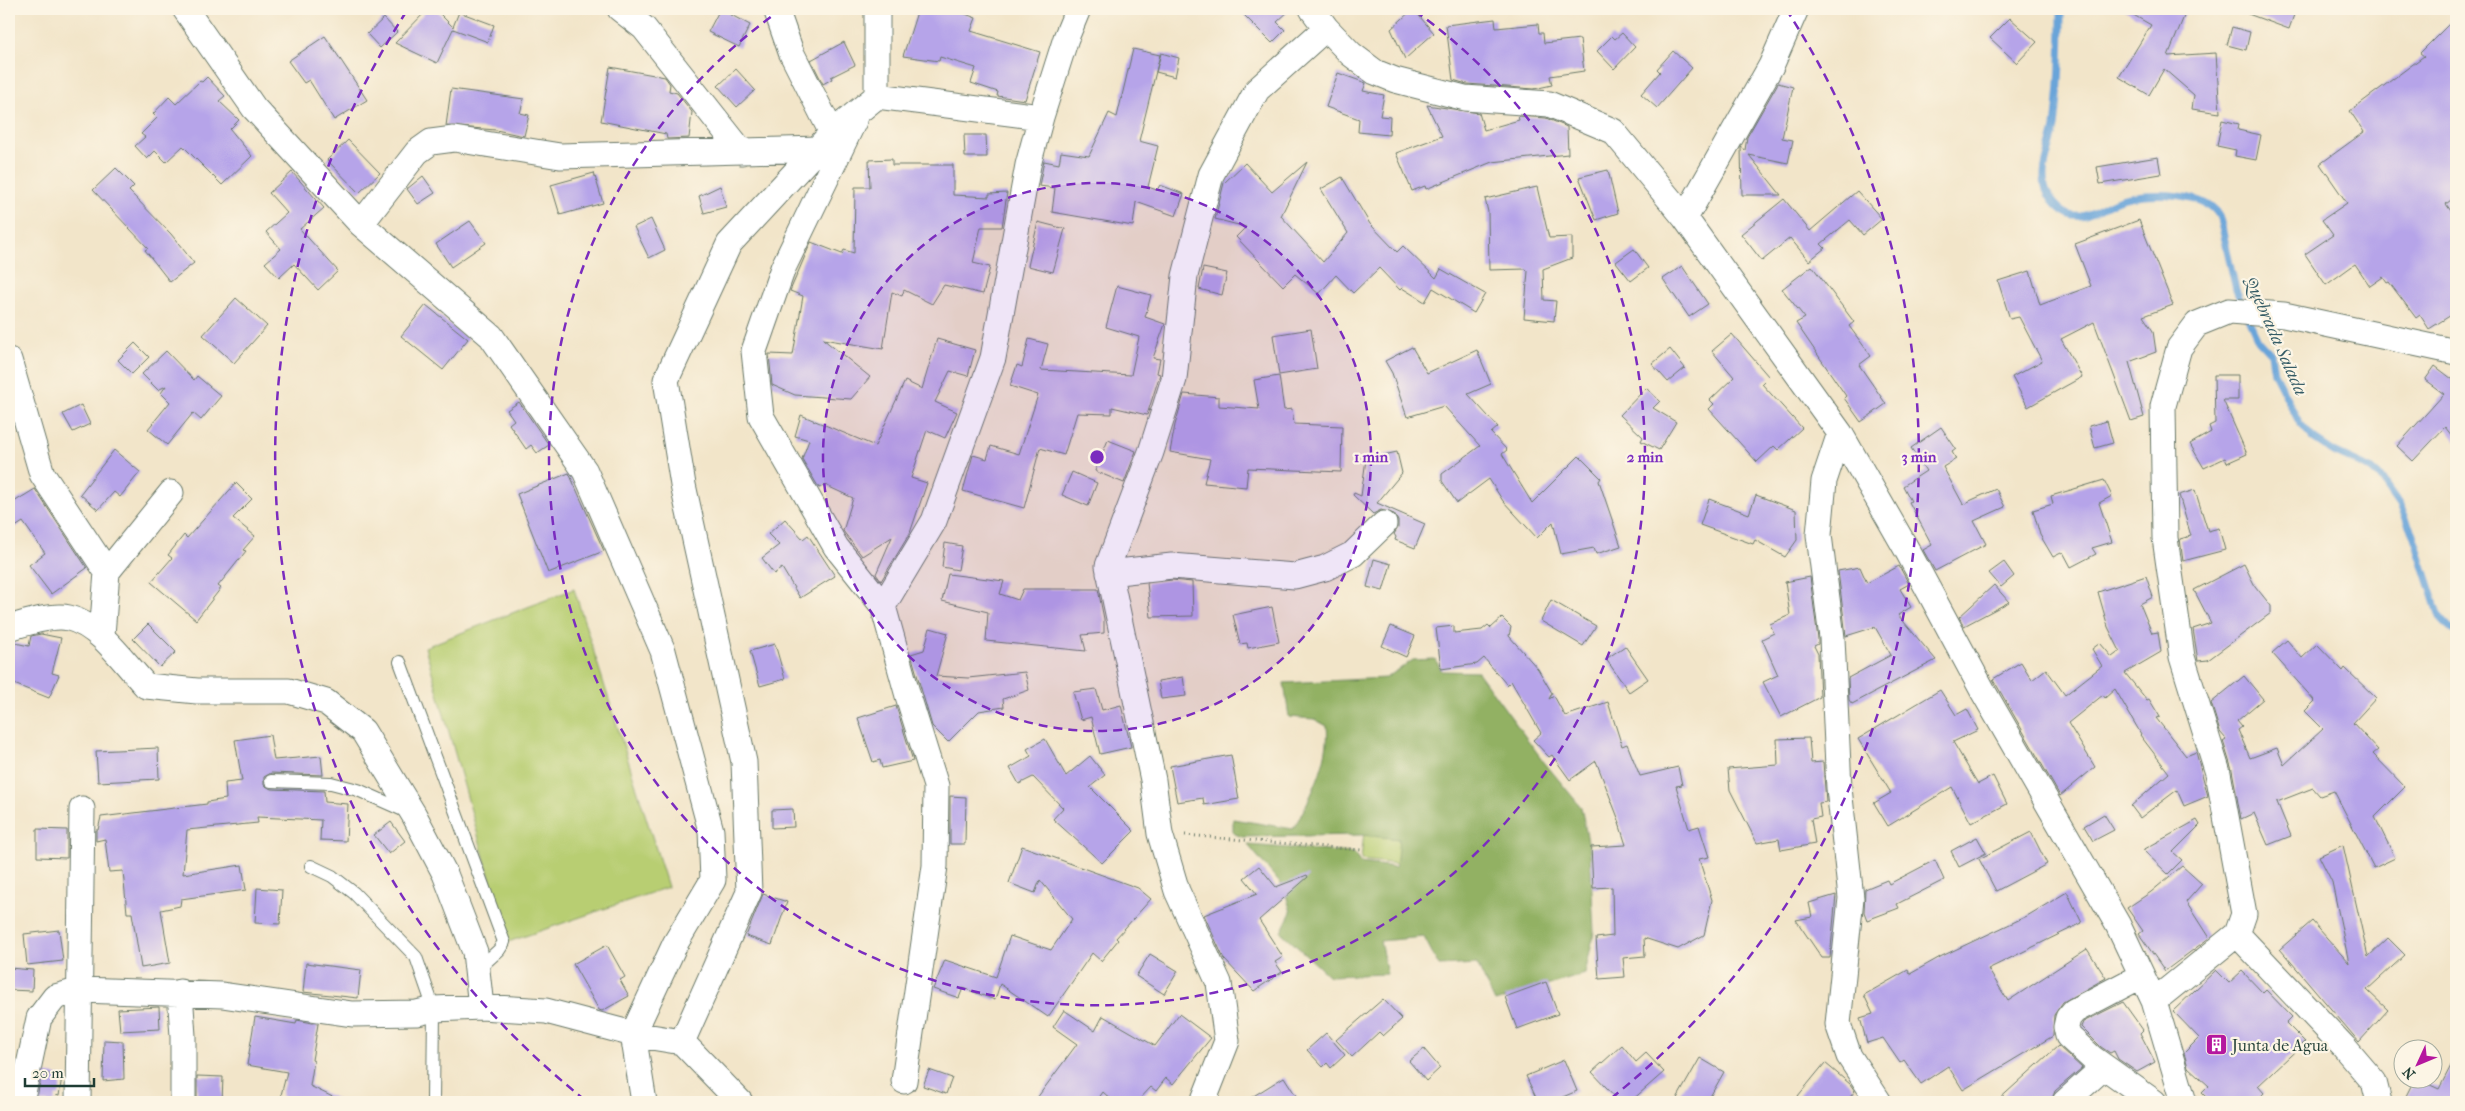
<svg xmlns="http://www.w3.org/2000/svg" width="2465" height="1111" font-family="'IM FELL French Canon',serif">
<rect width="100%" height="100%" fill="#fcf5e5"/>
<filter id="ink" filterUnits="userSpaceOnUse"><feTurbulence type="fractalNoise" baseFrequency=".02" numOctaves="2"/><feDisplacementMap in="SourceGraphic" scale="10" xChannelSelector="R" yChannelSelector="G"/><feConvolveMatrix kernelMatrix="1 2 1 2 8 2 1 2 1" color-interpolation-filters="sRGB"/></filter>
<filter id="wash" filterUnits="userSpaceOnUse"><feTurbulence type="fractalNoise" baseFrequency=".0096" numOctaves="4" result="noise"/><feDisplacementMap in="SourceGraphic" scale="20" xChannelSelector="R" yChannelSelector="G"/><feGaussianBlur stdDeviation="1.12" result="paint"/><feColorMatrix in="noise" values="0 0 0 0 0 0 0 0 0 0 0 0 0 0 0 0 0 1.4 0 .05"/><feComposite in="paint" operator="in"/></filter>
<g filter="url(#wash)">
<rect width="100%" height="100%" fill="#f2e5c9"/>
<!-- green -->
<path fill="#b8ce72" stroke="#6c8653" d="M574,589L668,887L508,942L425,647Z
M1364,832L1401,836L1398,864L1361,860Z"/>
<!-- forest -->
<path fill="#92b164" stroke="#58774c" d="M1435,659L1442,671L1478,672L1544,762L1581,807L1590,851L1594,933L1585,974L1495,1002L1477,964L1439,966L1424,937L1380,941L1387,974L1329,976L1281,932L1291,912L1284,888L1248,845L1354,853L1360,863L1396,867L1399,839L1362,835L1242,837L1233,833V819L1293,829C1309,802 1331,758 1327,726L1314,719L1289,717L1284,683L1386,678L1413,660Z"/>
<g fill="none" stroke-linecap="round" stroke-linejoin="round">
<!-- stream -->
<path stroke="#69a4d9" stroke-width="7" d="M2061,9C2061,48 2060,87 2055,127C2052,147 2039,169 2046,190C2049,197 2054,204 2060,209C2082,229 2103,202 2125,198C2150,192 2208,191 2220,218L2236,290L2243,306
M2248,318L2258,340L2271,354L2274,373L2299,422L2313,438L2334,452L2371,469L2379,476L2400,506L2413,534L2440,617L2452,630L2456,632"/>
</g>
<g id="blocks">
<!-- building -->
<path fill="#b6a4e9" d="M428,9H435L453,27L459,12L494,25L488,42L453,29L437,63L395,43Z
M720,9L750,25L739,47L708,32Z
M918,9H952L976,18L971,31L1040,52L1025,100L997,96L998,92L971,83L976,68L940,57L939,61L903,56Z
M1238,9H1291L1277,22L1285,30L1272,43Z
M1413,9L1434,33L1405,59L1391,29Z
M2123,9H2187L2168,56L2216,53L2220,113L2192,109L2194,95L2164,69L2149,95L2119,77L2151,25Z
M2240,9H2296L2289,29L2240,11Z
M2456,17V196L2446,204L2456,218V312L2429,329L2420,315L2416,318L2389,282L2387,283L2383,277L2370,286L2355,264L2326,285L2305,254L2333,235L2322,220L2347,203L2320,164L2364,132L2350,111L2424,56L2420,53Z
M384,18L397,32L380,48L367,34Z
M2010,18L2037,42L2017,63L1990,38Z
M1495,19L1496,28L1538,24L1539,33H1543L1544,43L1580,39L1584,71L1550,76L1552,85L1534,89L1467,84L1453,80L1446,25Z
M2232,27L2250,32L2246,50L2227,45Z
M1622,33L1635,47L1614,69L1597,51L1612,36L1615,39Z
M325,36L367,100L334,120L309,80L304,83L288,61Z
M844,42L855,65L831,77L832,79L823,84L811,60Z
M1133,49L1160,55L1139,141L1158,146L1148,187L1157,190L1160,185L1184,194L1176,216L1136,202L1133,226L1052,212L1055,188L1039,186L1044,161L1059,164L1061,152L1089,156L1109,113L1117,117Z
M1673,51L1692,68L1657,108L1641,94L1660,72L1657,69Z
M1161,53L1179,58L1175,77L1156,72Z
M610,67L665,77L670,84L669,91L677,93L692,112L689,138L667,139L666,134L601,121Z
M736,69L755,90L737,107L718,86Z
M1338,73L1366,83L1363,91L1384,95L1380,116L1390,117L1389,135L1358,132L1359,119L1326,107Z
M207,77L225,96L219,101L239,120L230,129L252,156L222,185L183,146L166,162L155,151L147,159L135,146L145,137L141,134L157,118L153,114L169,97L176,104L200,81L202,82Z
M1778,83L1793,87L1782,138L1793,140L1788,163L1749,155L1781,195H1742L1741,147L1745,150L1747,137Z
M451,89L524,99L520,113L529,115L524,136L496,130L446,126Z
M1427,105L1479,113L1484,130L1519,120L1518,116L1546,118L1567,127L1568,154L1492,162L1426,189L1425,186L1412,191L1396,153L1442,136Z
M2222,120L2239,124L2238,130L2261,135L2256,160L2235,156L2236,150L2217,146Z
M964,135H986L987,157H965Z
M348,140L380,173L359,193L327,160Z
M2158,157L2161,174L2100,184L2097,167Z
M892,159V165H953V195L989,197V194L1007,193L1002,227H981L973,263L990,267L983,294L944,285L932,304L904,290L902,296L892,292L883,349L823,339L870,377L851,399L795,395L772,385L769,354L793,355L803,296L790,291L811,242L842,254L844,250L854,253L855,187H870L869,160Z
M1307,162L1281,216L1323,262L1348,233L1321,189L1342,177L1370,224L1397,252L1403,246L1436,278L1441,269L1485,294L1474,313L1433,288L1425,302L1402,288L1400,290L1379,268L1353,293L1336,275L1319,294L1295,274L1283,286L1236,237L1246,227L1215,219L1224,183L1245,163L1272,192Z
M116,168L134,186L129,191L171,234L194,263L170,282L145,250L148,248L93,190Z
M1608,170L1618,213L1596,220L1579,177Z
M292,172L324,208L300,229L338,271L318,290L294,264L279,278L265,263L281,249L266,232L287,213L269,193Z
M594,173L603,203L560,215L551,185Z
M423,176L435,193L418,204L407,189Z
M720,186L726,207L704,213L699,196Z
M1537,187L1549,238L1572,237V258L1543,269L1544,300L1556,301L1554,321L1524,318L1528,271L1526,269L1489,270L1488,212L1485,199Z
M1857,191L1882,219L1863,235L1850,220L1821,244L1825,248L1809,261L1790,238L1762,261L1741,234L1784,199L1810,231Z
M651,219L665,250L649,258L634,227Z
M2139,220L2173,305L2143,316L2153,331L2156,352L2129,362L2144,417L2131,421L2094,322L2061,339L2082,377L2028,407L2012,377L2042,361L2019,317L2010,319L1998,281L2030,271L2040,305L2091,286L2075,244Z
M470,221L486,243L451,267L436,244Z
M1038,222L1065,229L1053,272L1028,266Z
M1634,249L1648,268L1631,281L1616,262Z
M1682,266L1708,304L1689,317L1663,279Z
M1812,266L1854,322L1849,326L1871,356L1859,365L1886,404L1861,422L1844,398L1846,396L1796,323L1805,318L1782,289Z
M1203,268L1227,273L1222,295L1199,289Z
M1117,286L1151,295L1145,317L1165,324L1153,358L1160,359L1157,373L1160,374L1147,415L1112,407V414L1077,413L1064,455L1040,448L1024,508L963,491L973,455L987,459L991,446L1019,454L1038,395L1010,386L1017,365L1022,367L1029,339L1048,344L1041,370L1131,375L1139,337L1106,327Z
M236,298L267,326L234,363L203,335Z
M426,305L468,339L443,370L401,336Z
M1311,329L1317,369L1279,375L1273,335Z
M1732,334L1769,377L1762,384L1802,428L1778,450L1774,446L1757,462L1709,409L1714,404L1710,400L1734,377L1712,351Z
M937,339L975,350L968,376L950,371L935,402L957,412L945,438L927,430L911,478L927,483L910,533L881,581L876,574L892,537L862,556L843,531L853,498L825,485L819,488L802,459L809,440L795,436L801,415L875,446L905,381L922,389Z
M135,343L149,357L132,374L118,360Z
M1412,347L1427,373L1477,350L1491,384L1468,394L1498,427L1491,433L1507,450L1502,454L1532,503L1579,456L1601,478L1599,481L1621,546L1596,554L1594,548L1561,554L1553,522L1537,538L1503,501L1489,479L1457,503L1442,481V474L1480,446L1444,406L1407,417L1392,373L1385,361Z
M1670,349L1685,368L1668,382L1652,364Z
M166,351L194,380L197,376L221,396L201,420L193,413L167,445L148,429L170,402L161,393L166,386L158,390L142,374Z
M2435,366L2456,382V441L2445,427L2413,461L2397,446L2444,394L2425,380Z
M2214,375H2238V400H2223L2247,454L2227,463L2225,458L2204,468L2190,444L2211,432L2209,426L2215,423Z
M1279,376L1284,410L1292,409L1294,424L1342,426L1341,472L1248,468L1246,487L1204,483L1210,459L1170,452L1175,425L1184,394L1219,397V406L1259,409L1254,380Z
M1646,388L1660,401L1653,408L1676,422L1659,450L1641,441L1643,437L1620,415Z
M519,402L549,445L537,453L531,445L526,449L509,424L514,420L507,410Z
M81,405L90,424L73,432L63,414Z
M2107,421L2113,443L2095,448L2089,426Z
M1941,427L1956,449L1952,452L1956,459L1943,467L1963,504L1996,489L2005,507L1974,521L1986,544L1935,571L1923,550L1932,545L1909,502L1911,501L1903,486L1926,471L1911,448Z
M1108,440L1136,451L1124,483L1095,471Z
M114,450L140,472L120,497L114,492L98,510L80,494Z
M1397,452L1402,473L1377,503L1425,524L1415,548L1395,540L1396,537L1394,534L1398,528V521L1394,514L1381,510L1373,514L1353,495L1354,493L1361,496L1366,459Z
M1072,472L1097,483L1088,506L1062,495Z
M569,473L604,551L548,573L517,494Z
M2104,480L2112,496L2099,503L2112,542L2092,548L2096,554L2071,567L2063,552L2053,557L2040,535L2033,510L2053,504L2051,496Z
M236,483L252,499L233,518L255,536L243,550L246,551L218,586L221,588L196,620L151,582L172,558L168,555L184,535L187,538Z
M35,489L87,568L51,594L29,565L45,553L23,522L9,531V505Z
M2195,490L2208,531L2219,528L2225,550L2183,561L2180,539L2191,536L2179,495Z
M1756,495L1796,510L1797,540L1785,557L1755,540L1753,544L1700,525L1709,499L1749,514Z
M785,519L803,539L808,535L835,576L800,598L782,568L774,574L762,558L779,545L768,534Z
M945,543L962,546L958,570L942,567Z
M1374,559L1391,564L1383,591L1367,587Z
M2004,562L2014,576L2001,587L1989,573Z
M2244,564L2255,586L2271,606V613L2208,660L2198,661L2193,629L2211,623L2194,590Z
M1899,566L1909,584L1900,589L1911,607L1898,615L1936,660L1852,704L1849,700L1848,678L1891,655L1875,627L1846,636L1838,571L1860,567L1867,583Z
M948,574L1004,581L1000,594L1018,600L1023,589H1098L1104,619V633L1082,635L1086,651L986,641L988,612L942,601Z
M2146,576L2153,597L2140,604L2152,633L2158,632L2161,652L2125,673L2147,700L2149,699L2160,717L2156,718L2186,756L2196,752L2208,796L2184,806L2177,790L2140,818L2131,806L2169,773L2140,735L2141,734L2115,689L2105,698L2103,695L2068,723L2095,767L2060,796L1993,679L2021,662L2032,680L2046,669L2065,695L2102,666L2092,649L2100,643L2112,657L2120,651L2108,627L2098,592Z
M1810,577L1818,639V644L1814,646L1818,654L1820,697L1781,717L1763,682L1778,675L1762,639L1774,633L1770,624L1790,615L1785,582Z
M1172,580L1192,582L1193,616L1151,617L1147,583Z
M1994,585L2009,602L1964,626L1959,617Z
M1551,600L1596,626L1583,646L1541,621Z
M1272,607L1279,642L1248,648L1247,643L1240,644L1233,615Z
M1502,618L1511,627L1509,636L1538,669L1552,693L1549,699L1554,696L1565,716L1608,702L1622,746L1627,744L1640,776L1678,767L1682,785L1676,786L1689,829L1699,826L1709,857L1699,859L1712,900L1704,935L1678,949L1644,938L1645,956L1623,958L1625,977L1599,979L1596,938L1613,936L1612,887L1593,888L1591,847L1626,845L1619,823H1620L1596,761L1570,780L1552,755L1549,757L1533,740L1541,733L1511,681L1507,685L1484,658L1477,664L1441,669L1436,628L1454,626V633L1482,630L1488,625L1491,628Z
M148,624L176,652L160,667L133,639Z
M1391,626L1415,636L1406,657L1382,646Z
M930,628L948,633L936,676L968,678L1025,672L1029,690L1003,699L1004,707L979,711L948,742L932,726L911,654L924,650Z
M41,634L61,638L52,673L59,675L49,698L9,682V654L11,642L29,646L31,636Z
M2287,640L2302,658L2317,644L2343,671L2345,668L2376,698L2353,723L2378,750L2373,754L2405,787L2375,817L2395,858L2374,868L2334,791L2320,796L2313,788L2277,802L2291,836L2268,845L2254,813L2241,819L2232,770L2223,741L2226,739L2220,732L2211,703L2244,676L2263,699L2237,721L2242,727L2238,730L2250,758L2277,748L2284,765L2323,729L2305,711L2315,701L2272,653Z
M775,644L785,679L760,686L750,651Z
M1625,646L1648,679L1629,692L1606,659Z
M1183,677L1186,696L1161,699L1158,681Z
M1096,689L1102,710L1121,705L1131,747L1100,754L1091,717L1081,720L1073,692Z
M1940,690L1956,715L1967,709L1978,730L1953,742L1978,784L1993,776L2007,804L1971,823L1952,787L1888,826L1874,803L1891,793L1858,739Z
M896,706L913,761L882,768L880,760L873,762L858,718Z
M270,735L274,760L321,756L323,775L271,773L264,777V785L271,789L324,791L325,802L348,804L346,841L320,840L321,820L257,817L258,823L187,830L183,874L242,865L246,890L181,899L180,906L161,910L170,963L141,968L132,913H127L123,871L109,872L105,839L96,841V830H98L101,817L207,804V802L226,799L225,783L242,781L235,740Z
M1809,738L1811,763L1823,762L1826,802L1819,803L1821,817L1811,819L1815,844L1781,850L1779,839L1757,843L1730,790L1728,769L1778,765L1777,739Z
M1045,739L1066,776L1090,756L1105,775L1090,787L1134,831L1102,863L1053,819L1063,808L1033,777L1019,784L1010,768L1031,756L1027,749Z
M158,748L159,779L98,782L96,751Z
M1231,755L1239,799L1204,805L1203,798L1177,802L1170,766Z
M950,796L966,797L965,844H950Z
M793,809L794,827L772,828V810Z
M2104,814L2114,830L2093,841L2084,826Z
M2197,820L2200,825L2173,852L2182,860L2168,874L2143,850Z
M391,822L405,841L389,854L374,835Z
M37,829L67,830V858L37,857Z
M2031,832L2047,864L1996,891L1979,859Z
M1977,837L1986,853L1959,867L1951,851Z
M2343,845L2368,957L2388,938L2405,955L2367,990L2388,1010L2359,1042L2280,949L2312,921L2349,963L2332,882L2319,856Z
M1022,846L1138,888L1151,899L1116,938L1118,940L1101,961L1092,953L1048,1017L1000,984L995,1000L963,988L959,998L933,989L945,960L996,977L1010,936L1051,950L1072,919L1040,880L1035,893L1009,883Z
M1935,860L1944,880L1897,904L1899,908L1867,920L1864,912L1865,889L1887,880L1889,884Z
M1259,866L1276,887L1307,875L1308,877L1259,920L1283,957L1275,962L1282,972L1254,991L1224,959L1204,915L1257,894L1244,878Z
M2182,866L2202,884L2186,902L2209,938L2165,971L2139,934L2143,931L2127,908L2151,892Z
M257,888L282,890L280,924L255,923Z
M2067,892L2082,923L1988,969L2008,1001L2087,949L2106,978L2063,1002L2054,1015L2053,1036L1963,1090L1948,1066L1921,1084L1904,1060L1900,1063L1883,1038L1867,1043L1860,1018L1873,1014L1864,995L1908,970L1910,974L1942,956L2027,916Z
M763,894L787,902L772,945L746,936Z
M1836,895L1830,958H1822L1796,920L1812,917L1809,903Z
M59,930L63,961L27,965L24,934Z
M607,945L625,977L620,980L629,996L602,1011L599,1010L573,964Z
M1150,954L1178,971L1164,994L1136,976Z
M306,963L361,970L358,998L303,992Z
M9,968L33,970L32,991L9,990Z
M2216,970L2229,983L2242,971L2263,993L2266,990L2292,1017L2286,1023L2305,1042L2258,1086L2264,1093L2255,1102H2211L2202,1093L2209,1086L2188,1067L2184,1053L2199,1038L2173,1011Z
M1546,982L1558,1014L1517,1029L1505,997Z
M1383,999L1402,1019L1383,1036L1379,1032L1352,1057L1336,1040Z
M2123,1002L2143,1030L2140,1033L2155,1062L2137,1072L2118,1059L2114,1051L2110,1053L2101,1047L2081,1027L2083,1022Z
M159,1007L160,1029L120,1031L118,1009Z
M1064,1010L1095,1031L1103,1016L1155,1046L1179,1014L1211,1038L1173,1084L1166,1078L1156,1091L1151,1087L1137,1102H1114L1103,1092L1096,1102H1034L1077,1044L1053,1027Z
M255,1017L296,1024L297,1020L318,1024L312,1060L314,1061L310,1086L343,1102H289L281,1095L287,1072L247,1065Z
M1326,1033L1345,1055L1331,1068L1327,1063L1323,1067L1307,1050Z
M104,1040L123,1041L124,1079L103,1081Z
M1622,1045L1636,1062L1646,1053L1664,1072L1630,1102H1620L1592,1072Z
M2058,1046L2082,1068L2055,1091L2051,1102H1996Z
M1424,1049L1440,1068L1426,1081L1409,1061Z
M2456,1056V1102H2403L2415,1078L2439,1089Z
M1700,1058L1724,1072L1707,1102H1675Z
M1564,1060L1577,1091L1551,1102H1538L1526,1076Z
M1825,1063L1850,1084L1855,1091L1846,1102H1793Z
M929,1070L952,1078L946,1094L923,1086Z
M42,1073L62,1076L59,1096L56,1095L54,1102H36Z
M197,1076L223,1077L222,1102L197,1101Z
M1284,1077L1300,1102H1244Z"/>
</g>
</g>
<g filter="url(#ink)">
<use href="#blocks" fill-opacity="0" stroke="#697868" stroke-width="1"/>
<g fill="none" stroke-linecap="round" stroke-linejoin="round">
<defs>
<path id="service" d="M400,662L504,942L499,950L477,970
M271,781L331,783L358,790L410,813
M311,866L332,876L354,893L416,957L434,1009L433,1102"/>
<path id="minor" d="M620,9L644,28L742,152
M776,9L791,52L832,133
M1312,9L1326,28L1351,54L1375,72L1395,80L1465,98L1549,104L1613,131L1685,218L1840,433L1907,550L1984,693L2118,925L2154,1001L2184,1102
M877,96V9
M854,121L783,268L754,351L761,416L836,547L883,606L908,696L936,786L935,866L904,1081
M1685,218L1771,66L1796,9
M361,224L417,152L431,142L454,139L560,156L819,149
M9,360L42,474L107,572L102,635
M1840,433L1824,481L1819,535L1832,638L1839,788L1851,898L1838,1024L1849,1056L1879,1102
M107,572L171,493
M1109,573L1172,566L1295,576L1325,568L1353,554L1384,524
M883,606L934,521L993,358L1028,165L1041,117L1066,38L1078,9
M9,628C25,623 53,614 69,618C101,626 124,663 146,686L197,691H289L326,702L363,731L414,815L445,874L475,952L481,1007
M2237,934L2344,1047L2374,1082L2379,1102
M2141,976L2074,1011L2068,1018L2066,1027L2068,1036L2092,1058L2154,1102
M180,992L183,1036V1102
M2154,1001L2237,934L2244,914L2218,773L2182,657L2165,538L2163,406L2179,348L2197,324L2229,311L2284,315L2456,352
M682,1042L749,892L744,762L683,485L666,380L729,244L832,133L877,96L1041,117
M21,1102L39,1018L55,997L81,990L222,995L352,1014L417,1013L434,1009L481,1007L546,1011L633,1034L675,944L713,880L711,831L663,651L585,471L491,336L361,224L254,108L185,9
M78,1102L82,809
M644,1102L633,1034L682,1042L740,1102
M1203,1102L1227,1041L1219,983L1177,891L1160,834L1153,780L1108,566L1151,452L1174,379L1185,276L1211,175L1257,90L1326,28
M2065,1102L2104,1067"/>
</defs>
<!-- service casing -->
<use href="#service" stroke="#697868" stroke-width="14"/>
<!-- minor casing -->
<use href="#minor" stroke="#697868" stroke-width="27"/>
<!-- path -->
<path stroke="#697868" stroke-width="3" stroke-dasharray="1 4" stroke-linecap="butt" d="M1185,835L1361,850"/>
<!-- service -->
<use href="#service" stroke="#fff" stroke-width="12"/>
<!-- minor -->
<use href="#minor" stroke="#fff" stroke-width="25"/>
</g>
</g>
<!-- distance rings -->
<circle cx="1097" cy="457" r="274" fill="#7b2cbf" fill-opacity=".12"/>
<g fill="none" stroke="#7b2cbf" stroke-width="2.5" stroke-dasharray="9 6">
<circle cx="1097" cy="457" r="274"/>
<path d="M1415 11A548 548 0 1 1 779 11"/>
<path d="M585 1100A822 822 0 0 1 408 9M1786 9A822 822 0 0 1 1609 1100"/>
</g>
<!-- icons -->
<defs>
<symbol id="building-square" viewBox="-11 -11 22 22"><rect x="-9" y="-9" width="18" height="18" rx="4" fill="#b5179e" stroke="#fcf5e5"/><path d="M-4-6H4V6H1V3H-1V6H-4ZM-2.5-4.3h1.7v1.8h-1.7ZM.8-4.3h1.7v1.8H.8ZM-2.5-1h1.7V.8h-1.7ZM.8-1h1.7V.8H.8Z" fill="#fff"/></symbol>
</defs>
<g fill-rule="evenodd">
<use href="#building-square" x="2204" y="1032" width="25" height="25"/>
</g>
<g text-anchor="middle" stroke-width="4.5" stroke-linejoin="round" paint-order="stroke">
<!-- poi labels -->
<g font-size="16" fill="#1f3d34" stroke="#fcf5e5" text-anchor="start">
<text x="2232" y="1051">Junta de Agua</text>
</g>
<!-- water labels -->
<g font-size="18" font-style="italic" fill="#355c66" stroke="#fcf5e5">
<text transform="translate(2276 336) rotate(66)" y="6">Quebrada Salada</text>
</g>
</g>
<circle cx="1097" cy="457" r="8" fill="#7b2cbf" stroke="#fcf5e5" stroke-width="2.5"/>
<g font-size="15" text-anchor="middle" font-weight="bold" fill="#7b2cbf" stroke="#fcf5e5" stroke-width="4.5" stroke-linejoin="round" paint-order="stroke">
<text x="1371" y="462">1 min</text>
<text x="1645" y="462">2 min</text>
<text x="1919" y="462">3 min</text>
</g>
<!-- margin -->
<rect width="2465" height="1111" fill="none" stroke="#fcf5e5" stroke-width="30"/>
<!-- north arrow -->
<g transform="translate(2418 1064) rotate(226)"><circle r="24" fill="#fcf5e5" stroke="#a4ab9e"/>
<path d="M0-4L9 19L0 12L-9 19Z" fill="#b5179e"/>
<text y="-8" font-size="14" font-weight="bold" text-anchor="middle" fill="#1f3d34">N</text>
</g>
<!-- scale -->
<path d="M25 1078v8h69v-8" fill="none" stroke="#1f3d34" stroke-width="2.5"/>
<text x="32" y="1078" font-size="15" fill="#1f3d34" stroke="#fcf5e5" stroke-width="4" paint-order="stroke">20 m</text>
</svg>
